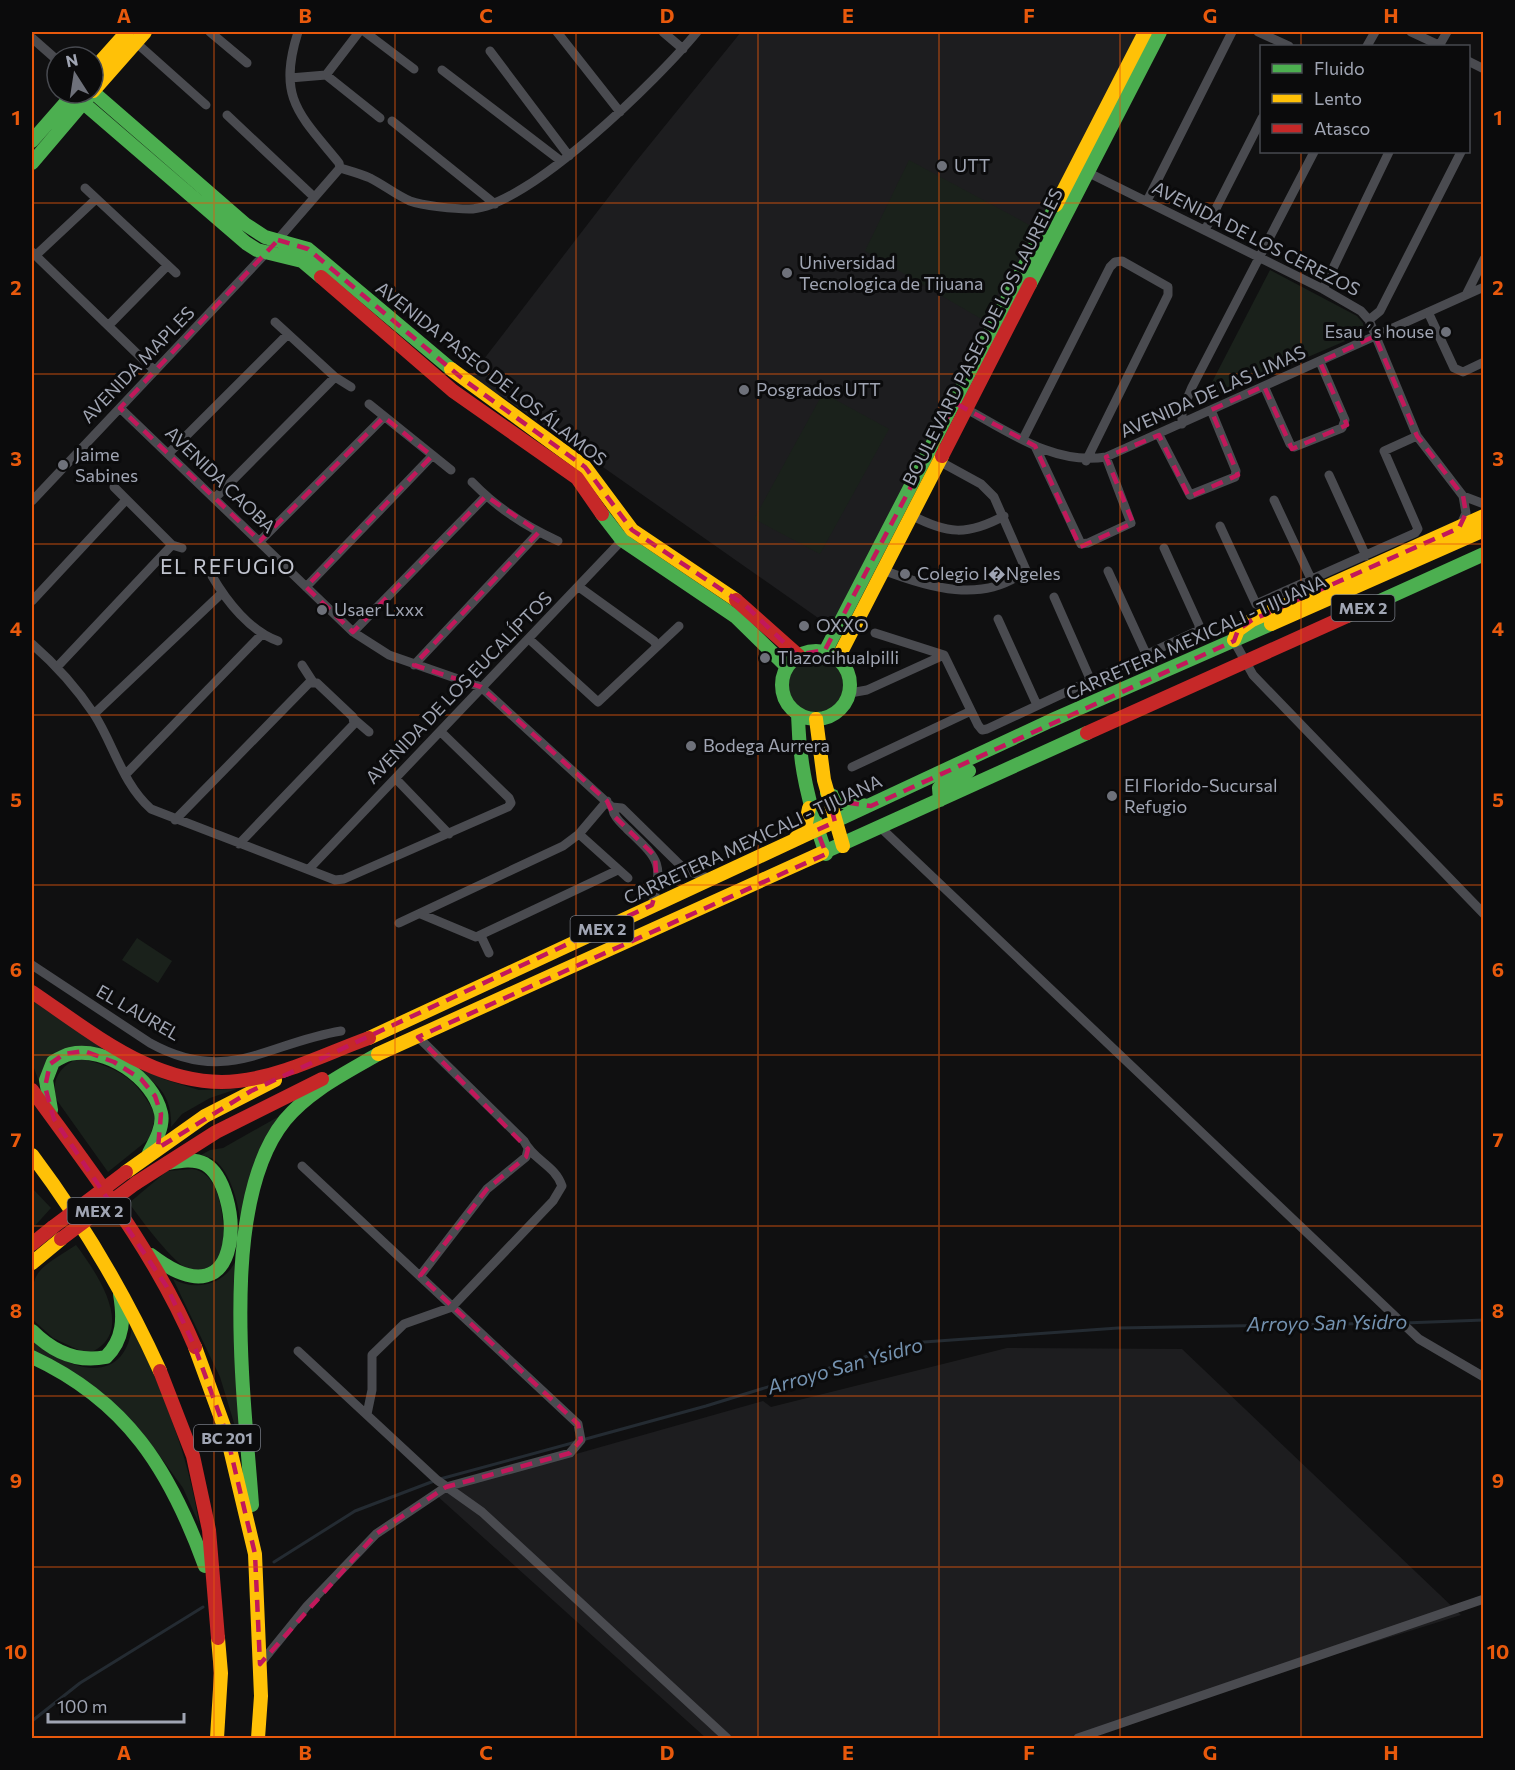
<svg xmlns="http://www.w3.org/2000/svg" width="1515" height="1770" font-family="Commissioner,sans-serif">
<rect width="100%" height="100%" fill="#101011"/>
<!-- built -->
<path fill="#1d1d1f" d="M741,32H1147L831,627L503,397L467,381L634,164Z
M1007,1348L1182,1349L1461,1615L1067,1738H706L435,1494L763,1401L771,1407Z"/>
<!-- green -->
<path fill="#1a211b" d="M909,160L1035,228L983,320L865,251Z
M1270,270L1357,316L1363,323L1364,333L1217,396L1209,388Z
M823,393L889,429L820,554L754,519Z
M788 684a28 28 0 1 1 56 0a28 28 0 1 1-56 0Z
M137,938L172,961L158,983L122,960Z
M32,997L163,1079L199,1090L237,1089L210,1098L182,1114L171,1127C175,1067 107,1062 63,1050L43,1092L32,1063Z
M79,1058C119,1068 137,1078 156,1116L149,1139L108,1172L56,1099C51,1079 60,1066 79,1058Z
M292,1109L249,1188L245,1459L220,1377L173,1279C198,1293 229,1283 238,1255C247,1231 235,1174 214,1160C210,1157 205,1156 201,1155L210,1150L223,1148Z
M192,1169C225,1173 224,1230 224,1256C214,1263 203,1274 190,1270C175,1266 139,1217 129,1203L167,1171Z
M32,1188L51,1208L32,1229Z
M76,1245C98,1274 139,1335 87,1354L53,1338L32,1319C31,1268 35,1272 76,1245Z
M132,1325C161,1388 189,1455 199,1524L183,1488L146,1437L32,1354V1339C44,1347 58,1359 73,1364C107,1376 129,1360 132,1325Z"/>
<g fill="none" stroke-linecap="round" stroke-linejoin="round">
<!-- stream -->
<path stroke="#242b32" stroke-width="3" d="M1404,1323L1484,1320
M582,1440L706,1406L910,1343L1118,1328L1398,1323
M440,1479L576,1442
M274,1562L355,1511L434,1481
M32,1721L80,1683L203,1607"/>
<!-- street -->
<path stroke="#4a4b50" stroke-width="9" d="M210,32L247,63
M298,32C277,98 299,114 339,163L340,168
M365,32L414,69
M557,32L620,112
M663,32L683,49
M1258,32L1289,46
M1411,32L1441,46
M32,38L57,60
M132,39L206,105
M1367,46L1375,32
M1439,46L1447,32
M490,51L569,156
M1468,61L1484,69
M442,70L561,161
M326,75L380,118
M290,78L326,75L359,32
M227,115L314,197
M392,121L495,204
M340,168C350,171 361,174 370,178C384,185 396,195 410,201C423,206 455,209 469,209C527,209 660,77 697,32
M1085,171L1323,289L1361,311L1369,320L1417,436L1463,496L1466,513L1460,527
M85,188L176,273
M1147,201L1232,32
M1205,230L1262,118
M32,252L155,371
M35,256L96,199
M1323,289L1389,152
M1466,295L1484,259
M1428,312L1454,368L1463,372L1484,362
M1369,320L1380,311L1461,152
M275,322L335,377L351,387
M109,325L167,266
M1264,386L1290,444L1294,447L1342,428L1345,420L1320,362
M955,403C1003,427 1050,466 1106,457L1484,287
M369,404L451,470
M120,408L353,632L389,655L481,687L612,807
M1182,424V411L1192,387L1314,152
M1159,435L1190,495L1235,477L1236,471L1211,410
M1023,439L1110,267L1115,262L1122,261L1168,287V295L1086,461
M1035,446L1081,544L1088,543L1131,523L1106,457
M169,453L287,335
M1329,475L1366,556
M472,482C496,507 527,527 558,541
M114,487L172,545L182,548
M1463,496L1484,504
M215,498L335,377
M1274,500L1312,581
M32,501L267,252L340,168
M911,515C947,534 967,536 1004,516
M1220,526L1256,604L1415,533L1418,529L1384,451L1417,436
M260,541L384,417
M883,570C927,587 984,605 1026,570L994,497L981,484L939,461
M1108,571L1147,656
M212,576C227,602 250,631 278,641
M306,587L432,456
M579,587L654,641L656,645
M1054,597L1091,681
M32,601L126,500
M998,619L1037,705
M353,632L486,496
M875,633L944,655L978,725L982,730L987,729L1199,630V625L1164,548
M529,639L598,702L679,626
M1234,641L1253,675L1484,914
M32,644C56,665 76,687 94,714C114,745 122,783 151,809L335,880L344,879L508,807L511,803L509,798L441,732
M302,665L313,682
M414,665L539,532
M58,666L172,545
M850,693L867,690L944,655
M94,714L222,593
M355,720L369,732
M852,767L971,711
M125,775L261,635
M396,779L449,834
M612,807L622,808L677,862L687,871L709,878
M612,807C614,817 619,821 627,829C657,858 665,862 652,905
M175,820L309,683H317L353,717L354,724L239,844
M881,828L1419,1339L1484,1377
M579,834L628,878
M309,869L626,536
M421,914L476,937L618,870
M399,923L563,846L579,834L607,801
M481,936L489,953
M32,965L150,1043C228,1086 267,1043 341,1031
M420,1276L487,1189L526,1157L528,1149
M298,1351L437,1480L482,1512L727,1738
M367,1414L372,1390V1355L404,1324L452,1307L553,1201L562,1186C555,1165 533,1160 524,1141L418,1037
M260,1664L307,1606L376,1534L446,1487L570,1453L581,1440L578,1424L302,1166
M1078,1738L1484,1599"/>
<!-- fast -->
<path stroke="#4caf50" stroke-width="14" d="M93,92L245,224L265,237L308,249L451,369
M73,94L246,243L257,250L302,261L321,277
M32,141L74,93
M32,163L89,96
M1030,284L1160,32
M602,514L622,540L736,617L787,667
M1347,616L1484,554
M782 685a34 34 0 1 1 68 0a34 34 0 1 1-68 0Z
M825,652L1056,205
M798,714C799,766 809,805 826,854
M827,793L846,803L868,806
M940,800L939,788L969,771
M827,825L1050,721L1271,624
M822,853L1087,733
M51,1110L46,1080L53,1062C58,1059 65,1055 70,1054C106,1046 153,1078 161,1113C164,1126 155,1142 149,1153
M151,1255C249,1330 243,1186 205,1164C194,1158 179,1161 168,1163
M32,1331C53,1352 77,1363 106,1357C124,1339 124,1318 120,1294
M32,1357C127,1401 170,1470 205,1566
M252,1505C245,1402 217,1204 285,1120C310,1090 346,1073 378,1054"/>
<!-- slow -->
<path stroke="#ffc107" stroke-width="14" d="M93,70L127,32
M93,91L145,32
M1056,205L1145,32
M451,369L585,467L632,530L736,600
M1271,624L1484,530
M1234,640L1238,630L1252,620L1484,516
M838,658L942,456
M816,719L824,780L843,846
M795,839L805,828L809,808
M369,1038L827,825
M378,1054L822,853
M32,1155C83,1223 125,1294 160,1371
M126,1172L205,1116L275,1080
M32,1263L61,1239
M195,1347L226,1432L255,1554L261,1696L258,1738
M217,1738L221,1673L218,1638"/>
<!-- jam -->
<path stroke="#c62828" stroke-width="14" d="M321,277L453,391L577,478L602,514
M942,456L1030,284
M736,600L799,656
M1087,733L1347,616
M32,992C93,1033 159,1090 238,1081C283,1076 327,1053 369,1038
M32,1090C92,1173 155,1252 195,1347
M136,1183L216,1132L322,1079
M32,1244L53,1227
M160,1371L193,1456L209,1530L218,1638"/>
<!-- jam-bridge -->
<path stroke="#c62828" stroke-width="14" d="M53,1227L126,1172
M61,1239L136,1183"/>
</g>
<!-- marked area -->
<path fill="none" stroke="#c2185b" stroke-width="4.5" stroke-dasharray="12 8" stroke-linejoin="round" d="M278,240L308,249L464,380L585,467L632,530L746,606L797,655L825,650L955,403L1035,446L1080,547L1133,523L1106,457L1159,435L1189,497L1238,475L1211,410L1264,386L1292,449L1347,425L1320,362L1375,336L1417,436L1463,496L1466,513L1459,528L1252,620L1238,630L1234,641L871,806L829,800L835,822L817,830L826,854L418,1037L528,1149L526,1157L487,1189L420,1276L578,1424L581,1440L570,1453L446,1487L376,1534L260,1664L255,1554L226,1432L194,1345L167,1287L54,1119L45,1087L50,1064L64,1054L84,1051L114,1062L141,1079L155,1096L161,1114L158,1148L251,1091L652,905L657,887L655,856L614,816L607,801L481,687L414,665L539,532L486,496L353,632L306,587L432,456L384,417L260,541L120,408Z"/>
<!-- grid -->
<path fill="none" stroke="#e8590c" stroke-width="1.5" stroke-opacity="0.55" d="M214,32V1738M395,32V1738M576,32V1738M758,32V1738M939,32V1738M1120,32V1738M1301,32V46M1301,152V1738M32,203H1484M32,374H1484M32,544H1484M32,715H1484M32,885H1484M32,1055H1484M32,1226H1484M32,1396H1484M32,1567H1484"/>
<!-- markers -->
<g fill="#6e717a" stroke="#0b0b0c" stroke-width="2">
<circle cx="942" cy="166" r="6"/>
<circle cx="787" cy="273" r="6"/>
<circle cx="1446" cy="332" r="6"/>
<circle cx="744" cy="390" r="6"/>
<circle cx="63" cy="465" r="6"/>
<circle cx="905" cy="574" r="6"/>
<circle cx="322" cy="610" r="6"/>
<circle cx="804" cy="626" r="6"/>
<circle cx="765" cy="658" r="6"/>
<circle cx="691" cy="746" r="6"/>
<circle cx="1112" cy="796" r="6"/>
</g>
<g text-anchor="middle" stroke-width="6" stroke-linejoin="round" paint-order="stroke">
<!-- shield labels -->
<g fill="#0b0b0c" stroke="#737781" stroke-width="1.5">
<rect x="1331.5" y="595" width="63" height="26" rx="4.5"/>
<rect x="570.5" y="916" width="63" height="26" rx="4.5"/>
<rect x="67.5" y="1198" width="63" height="26" rx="4.5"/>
<rect x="194" y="1425" width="66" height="26" rx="4.5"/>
</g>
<g font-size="16" font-weight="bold" fill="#a0a5b3">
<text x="1363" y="614">MEX 2</text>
<text x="602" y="935">MEX 2</text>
<text x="99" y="1217">MEX 2</text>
<text x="227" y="1444">BC 201</text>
</g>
<!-- poi labels -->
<g font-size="18" fill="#a0a5b3" stroke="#0b0b0c" text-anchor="start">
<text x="954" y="172">UTT</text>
<text x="799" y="269">Universidad<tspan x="799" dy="21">Tecnologica de Tijuana</tspan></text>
<text x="1434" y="338" text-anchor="end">Esau´s house</text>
<text x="756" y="396">Posgrados UTT</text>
<text x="75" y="461">Jaime<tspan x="75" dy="21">Sabines</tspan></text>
<text x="917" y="580">Colegio I�Ngeles</text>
<text x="334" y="616">Usaer Lxxx</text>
<text x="816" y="632">OXXO</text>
<text x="777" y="664">Tlazocihualpilli</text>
<text x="703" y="752">Bodega Aurrera</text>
<text x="1124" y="792">El Florido-Sucursal<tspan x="1124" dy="21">Refugio</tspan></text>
</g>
<!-- street labels -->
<g font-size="18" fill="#a0a5b3" stroke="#0b0b0c">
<text transform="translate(1256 239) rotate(27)" y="6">AVENIDA DE LOS CEREZOS</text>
<text transform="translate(983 337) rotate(-63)" y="6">BOULEVARD PASEO DE LOS LAURELES</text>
<text transform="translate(138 365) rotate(-46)" y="6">AVENIDA MAPLES</text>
<text transform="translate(491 374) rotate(38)" y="6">AVENIDA PASEO DE LOS ÁLAMOS</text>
<text transform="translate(1213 392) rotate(-24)" y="6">AVENIDA DE LAS LIMAS</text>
<text transform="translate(220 480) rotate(44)" y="6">AVENIDA CAOBA</text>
<text transform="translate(1196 638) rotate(-24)" y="6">CARRETERA MEXICALI - TIJUANA</text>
<text transform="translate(459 688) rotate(-46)" y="6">AVENIDA DE LOS EUCALÍPTOS</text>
<text transform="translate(753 840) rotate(-25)" y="6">CARRETERA MEXICALI - TIJUANA</text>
<text transform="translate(138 1013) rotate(30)" y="6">EL LAUREL</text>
</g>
<!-- water labels -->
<g font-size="20" font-style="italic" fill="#7492b0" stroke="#0b0b0c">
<text transform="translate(1327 1323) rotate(-1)" y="7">Arroyo San Ysidro</text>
<text transform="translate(845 1366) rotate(-16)" y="7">Arroyo San Ysidro</text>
</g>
<!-- quarter labels -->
<g font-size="21" letter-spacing="1.5" fill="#c1c4cf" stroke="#0b0b0c">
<text x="228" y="574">EL REFUGIO</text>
</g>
</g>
<!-- border -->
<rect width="1515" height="1770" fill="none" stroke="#0b0b0c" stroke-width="66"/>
<!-- legend -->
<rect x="1260" y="45" width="210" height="108" fill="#0b0b0c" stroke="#47494f" stroke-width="1.5"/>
<rect x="1272" y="64" width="30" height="9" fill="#4caf50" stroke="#47494f" stroke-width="1.5"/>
<text x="1314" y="75" font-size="18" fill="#a0a5b3">Fluido</text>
<rect x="1272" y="94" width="30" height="9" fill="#ffc107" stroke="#47494f" stroke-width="1.5"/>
<text x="1314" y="105" font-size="18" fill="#a0a5b3">Lento</text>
<rect x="1272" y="124" width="30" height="9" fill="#c62828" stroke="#47494f" stroke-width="1.5"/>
<text x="1314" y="135" font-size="18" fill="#a0a5b3">Atasco</text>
<!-- north arrow -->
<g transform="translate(75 75) rotate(348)"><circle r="28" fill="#0b0b0c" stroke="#47494f" stroke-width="1.5"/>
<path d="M0-4.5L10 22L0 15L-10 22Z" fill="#6e717a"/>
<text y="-9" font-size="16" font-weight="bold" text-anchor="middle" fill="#a0a5b3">N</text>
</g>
<!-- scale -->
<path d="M48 1713v9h136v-9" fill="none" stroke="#a0a5b3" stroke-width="3"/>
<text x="57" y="1713" font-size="18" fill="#a0a5b3" stroke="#0b0b0c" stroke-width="4.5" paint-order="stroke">100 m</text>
<rect x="33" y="33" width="1449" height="1704" fill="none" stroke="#e8590c" stroke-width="2"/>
<g font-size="20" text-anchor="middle" font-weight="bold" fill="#e8590c">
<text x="124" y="23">A</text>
<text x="305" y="23">B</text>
<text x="486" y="23">C</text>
<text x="667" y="23">D</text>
<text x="848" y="23">E</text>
<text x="1029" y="23">F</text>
<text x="1210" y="23">G</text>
<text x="1391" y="23">H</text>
<text x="16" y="125">1</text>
<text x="1498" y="125">1</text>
<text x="16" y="295">2</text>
<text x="1498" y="295">2</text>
<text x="16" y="466">3</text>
<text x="1498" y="466">3</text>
<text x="16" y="636">4</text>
<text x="1498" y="636">4</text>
<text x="16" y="807">5</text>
<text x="1498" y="807">5</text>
<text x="16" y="977">6</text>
<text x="1498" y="977">6</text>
<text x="16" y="1147">7</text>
<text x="1498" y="1147">7</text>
<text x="16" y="1318">8</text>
<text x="1498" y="1318">8</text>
<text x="16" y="1488">9</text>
<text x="1498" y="1488">9</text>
<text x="16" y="1659">10</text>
<text x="1498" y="1659">10</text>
<text x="124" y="1760">A</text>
<text x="305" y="1760">B</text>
<text x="486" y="1760">C</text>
<text x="667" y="1760">D</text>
<text x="848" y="1760">E</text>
<text x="1029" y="1760">F</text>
<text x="1210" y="1760">G</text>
<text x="1391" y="1760">H</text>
</g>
</svg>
